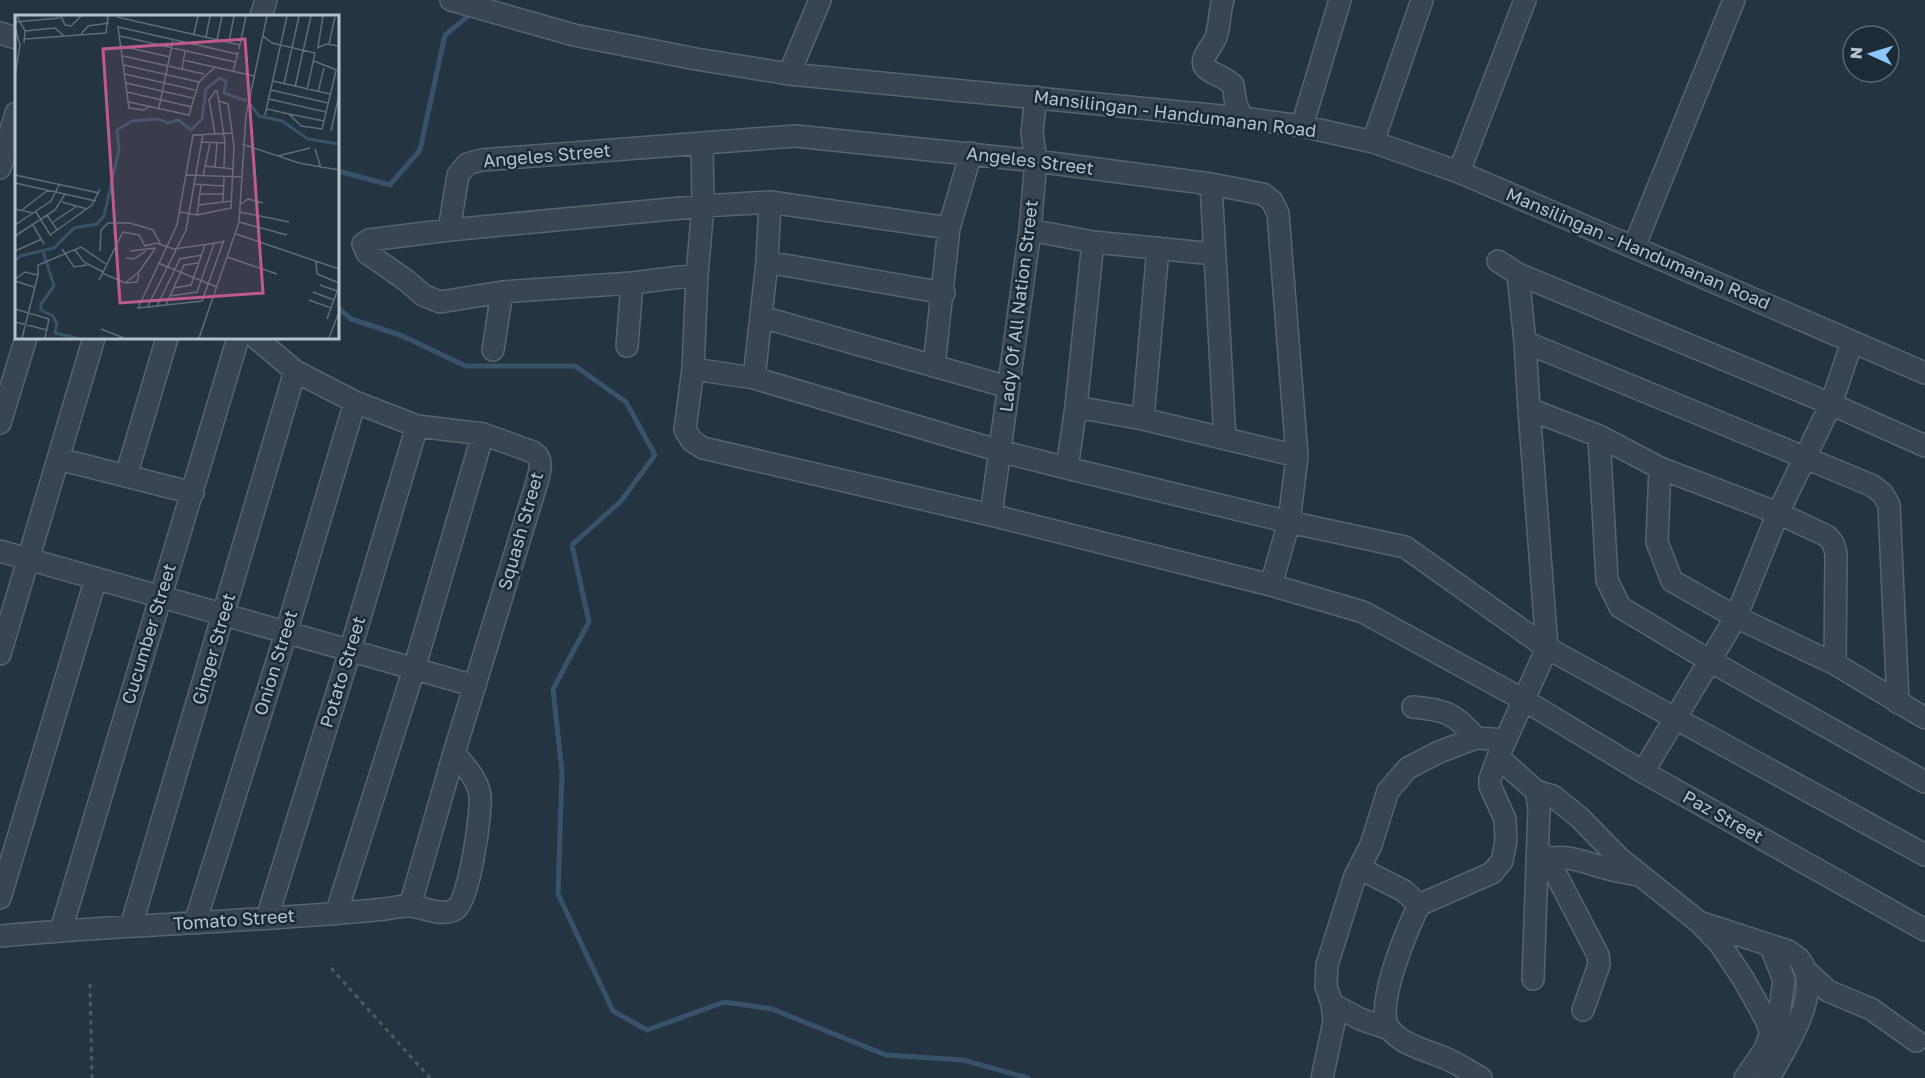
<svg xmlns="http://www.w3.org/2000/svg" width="1925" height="1078" font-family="'Golos Text',sans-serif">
<rect width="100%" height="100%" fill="#243541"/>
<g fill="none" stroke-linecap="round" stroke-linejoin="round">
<!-- stream -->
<path stroke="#385369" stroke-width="5" d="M338,171L390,185L420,150L445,35L473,12
M338,308L351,319L400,335L466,366H575L626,402L655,455L621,501L572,545L589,622L553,689L562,772L558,894L613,1011L647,1030L724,1002L772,1009L886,1055L963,1060L1028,1078"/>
<defs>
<path id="minor" d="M451,0L574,35L696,59L789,74L1242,118L1302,126L1373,142L1459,172L1925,373
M1223,0C1219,12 1220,26 1216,37C1213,46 1199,58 1205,67C1209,73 1226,77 1233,85L1236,104L1242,118
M261,16L266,0
M0,33L16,38
M789,74L820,0
M1302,126L1340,0
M1373,142L1422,0
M702,143L703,206L697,275L693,369L685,430L692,441L703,448L991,515L1271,585L1363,612L1524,700L1643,772L1925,930
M0,168L16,113
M1459,172L1525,0
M1211,184L1225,439
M449,230L458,175L467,164L482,160L795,136L1036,161L1211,184L1263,194L1272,201L1278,213L1297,456L1289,522L1271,585
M1030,230L1093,242L1214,254
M1634,247L1734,0
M1498,261L1518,274L1831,404L1925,446
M767,262L944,293
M697,275L632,283L502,292L440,302L423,295L407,281L367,253L363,244L369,240L449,230L703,206L770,202L949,228
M762,317L1008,387
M256,338L295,371L355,402L417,426L483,434L533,452C544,460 540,470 537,482L454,753L410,906
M1525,342L1871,485L1882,493L1889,505L1898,703
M627,346L632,283
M493,350L502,292
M934,366L949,228L971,153
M693,369L754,378L1000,451L1067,468L1289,522L1405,547L1547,648L1925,855
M754,378L767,262L770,202
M1076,407L1143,419L1297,456
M1529,409L1599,436L1660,468L1778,513L1827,536L1833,543L1836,553L1835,664
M1143,419L1158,248
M0,423L26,338
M1599,436L1607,580L1620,607L1710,661L1925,782
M59,459L193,493
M1067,468L1076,407L1093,242
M1660,468L1657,542L1672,581L1736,617L1835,664L1925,718
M126,476L167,338
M991,515L1030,230L1036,161L1032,133L1036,97
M0,551L475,686
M0,654L94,338
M1413,707C1446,710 1454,713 1476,738
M1498,757L1536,791L1539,808L1533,979
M1643,772L1736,617L1778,513L1831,404L1852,342
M1536,791L1553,796L1580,818L1620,859L1699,922L1720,944L1744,980L1764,1016L1771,1032L1765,1049L1745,1078
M1538,850L1548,859L1598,955L1599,965L1583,1010
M1548,859C1567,854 1586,863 1605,868C1615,871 1627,873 1638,875
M1359,868L1404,891L1419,905
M0,898L96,578
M336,914L414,669L483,434
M267,918L350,651L417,426
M195,923L286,633L355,402
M1702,923L1788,951C1791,953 1796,956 1799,959C1825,991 1785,1048 1769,1078
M131,926L295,371
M61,930L238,338
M0,936C128,924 257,922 385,909C392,908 400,906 408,906C423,906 441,918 456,909C469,901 482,812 480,795C477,778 465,766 454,753
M1770,945L1784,980L1779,1015L1771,1032
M1806,971L1828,991L1871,1009L1916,1041
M1332,1004L1360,1019L1390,1029
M1322,1078L1334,1022L1332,1004L1326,986L1327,965L1355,876L1371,845L1388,791L1408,768L1439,752L1476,738L1506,740
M1481,1078C1469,1071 1457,1063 1445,1058C1426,1050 1401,1045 1389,1028C1374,1006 1408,928 1419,905L1492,873L1502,861L1506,841L1505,819L1490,786V779L1498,757L1547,648L1529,409L1525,342L1518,274"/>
</defs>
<!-- minor casing -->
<use href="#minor" stroke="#57646e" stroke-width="24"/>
<!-- path -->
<path stroke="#455e5d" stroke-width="3" stroke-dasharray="4.5 4.5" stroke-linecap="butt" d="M331,968L430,1078
M90,984L92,1078"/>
<!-- minor -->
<use href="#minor" stroke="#394651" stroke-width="21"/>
</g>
<g text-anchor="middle" stroke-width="5" stroke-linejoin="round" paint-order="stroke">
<!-- street labels -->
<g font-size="18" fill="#b5c1cb" stroke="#1d2b36">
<text transform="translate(1175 114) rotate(7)" y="6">Mansilingan - Handumanan Road</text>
<text transform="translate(547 156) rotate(-5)" y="6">Angeles Street</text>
<text transform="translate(1030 161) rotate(7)" y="6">Angeles Street</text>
<text transform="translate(1638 249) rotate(23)" y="6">Mansilingan - Handumanan Road</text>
<text transform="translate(1019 306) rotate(-83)" y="6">Lady Of All Nation Street</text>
<text transform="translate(521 531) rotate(-74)" y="6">Squash Street</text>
<text transform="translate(149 634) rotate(-73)" y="6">Cucumber Street</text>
<text transform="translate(214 649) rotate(-74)" y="6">Ginger Street</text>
<text transform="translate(276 663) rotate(-73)" y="6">Onion Street</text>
<text transform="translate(343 672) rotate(-73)" y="6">Potato Street</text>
<text transform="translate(1723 817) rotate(29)" y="6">Paz Street</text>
<text transform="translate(234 920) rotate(-4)" y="6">Tomato Street</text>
</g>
</g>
<!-- overview -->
<g transform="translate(15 15)">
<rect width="324" height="324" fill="#243541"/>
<path fill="none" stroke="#385369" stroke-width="3" d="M236,90L244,101L267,106L293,124L324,129M28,236L39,271L26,289V295L38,301L42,309L40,318L62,323M0,246L5,241L39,233L59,213L82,209L89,201L104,135L102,115L117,106L144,104L153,108L163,105L176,115L187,104L191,74L205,63L211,66L209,78L232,86"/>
<path fill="none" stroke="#5e6d78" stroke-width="1.5" d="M2,1L10,16L9,28M46,1L50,10L56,11L66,1M102,2L225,30M0,7L45,3M0,12L5,30L0,61M10,16L40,13L49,21M66,19L73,11L94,8M179,19L183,1M105,21L220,47M248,21L257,28L300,38L292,75M191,22L195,1M10,24L91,18L93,1M202,25L207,1M214,27L219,1M314,29L320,2M106,31L155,42M303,32L308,1M302,33L311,29L324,31M224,34L231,1M108,41L189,59M168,45L239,61M299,46L324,56M109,50L184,67M167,54L170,36M218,57L223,37M110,59L180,75M258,66L315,79M111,68L178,83M269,69L284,1M280,72L296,1M202,75L210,128L209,152M256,75L313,88M112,77L177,92M303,77L309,53M254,84L311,97M114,87L174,100L184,67L200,52M135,91L129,95L114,93L103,12L222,39M144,93L158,25M252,94L274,99L286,111L307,114L321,56M274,99L309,106M250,100L272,1M316,116L324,80M200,119L194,85L201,75M187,127L210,128M227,129L284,148L324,155M300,134L306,153M263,141L295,133M190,151L219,154M200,152L202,128M0,160L84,178M171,160L227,162M188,161L195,128M0,168L81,186M178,169L208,171M185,179H208M47,187L72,194M208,187L209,162M226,189L233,184L248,188M183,190L217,186M0,194L18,198M7,195L33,175M21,197L36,221M165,197L182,200L216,193L219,131L213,89L204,86M225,197L274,207M32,200L42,215M182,200L186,170M38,207L62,191M224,207L272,220M0,210L36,186L44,170M18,210L29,229M221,219L324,254M35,220L77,190L85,174M0,221L40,195L50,179M209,225L187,286L123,293L162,210L178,120L218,118M47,234L59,252L72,250M60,235L69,247L88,257M0,236L27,224M85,236L86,215L93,208H115L138,215L146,230M115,236L141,233M212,242L262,259M111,243L119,244L131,236M301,246L302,259L324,268M143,248L202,272M87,258L110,268L124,257L140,234M23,260V250L66,232L91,249M0,264L10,257L23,260L7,323M84,265L108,217L124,220L130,231L141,228L159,234L208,227M0,266L19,272M111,268L122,267L124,259M305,270L322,276M159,273L176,270L190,230M298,277L319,285M155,281L182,277L199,229M294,285L316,293M151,290L169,250L183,248M142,291L165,244L187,240M132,293L171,215L188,119M0,294L34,304L30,323M312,304L324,271M0,307L32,315M86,314L109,323M184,323L224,207L231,100L252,1M314,323L324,297"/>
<path fill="#bd5c88" fill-opacity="0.15" stroke="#bd5c88" stroke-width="3" d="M230,24L248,278L105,288L88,34Z"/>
<rect width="324" height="324" fill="none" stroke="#b5c1cb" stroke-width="3"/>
</g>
<!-- north arrow -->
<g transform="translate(1871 54) rotate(274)"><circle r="28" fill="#1d2b36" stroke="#5a6772" stroke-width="1.5"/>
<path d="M0-4.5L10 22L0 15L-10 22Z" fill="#8ac7fb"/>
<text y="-9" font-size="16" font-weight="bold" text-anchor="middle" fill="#b5c1cb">N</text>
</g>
</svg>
